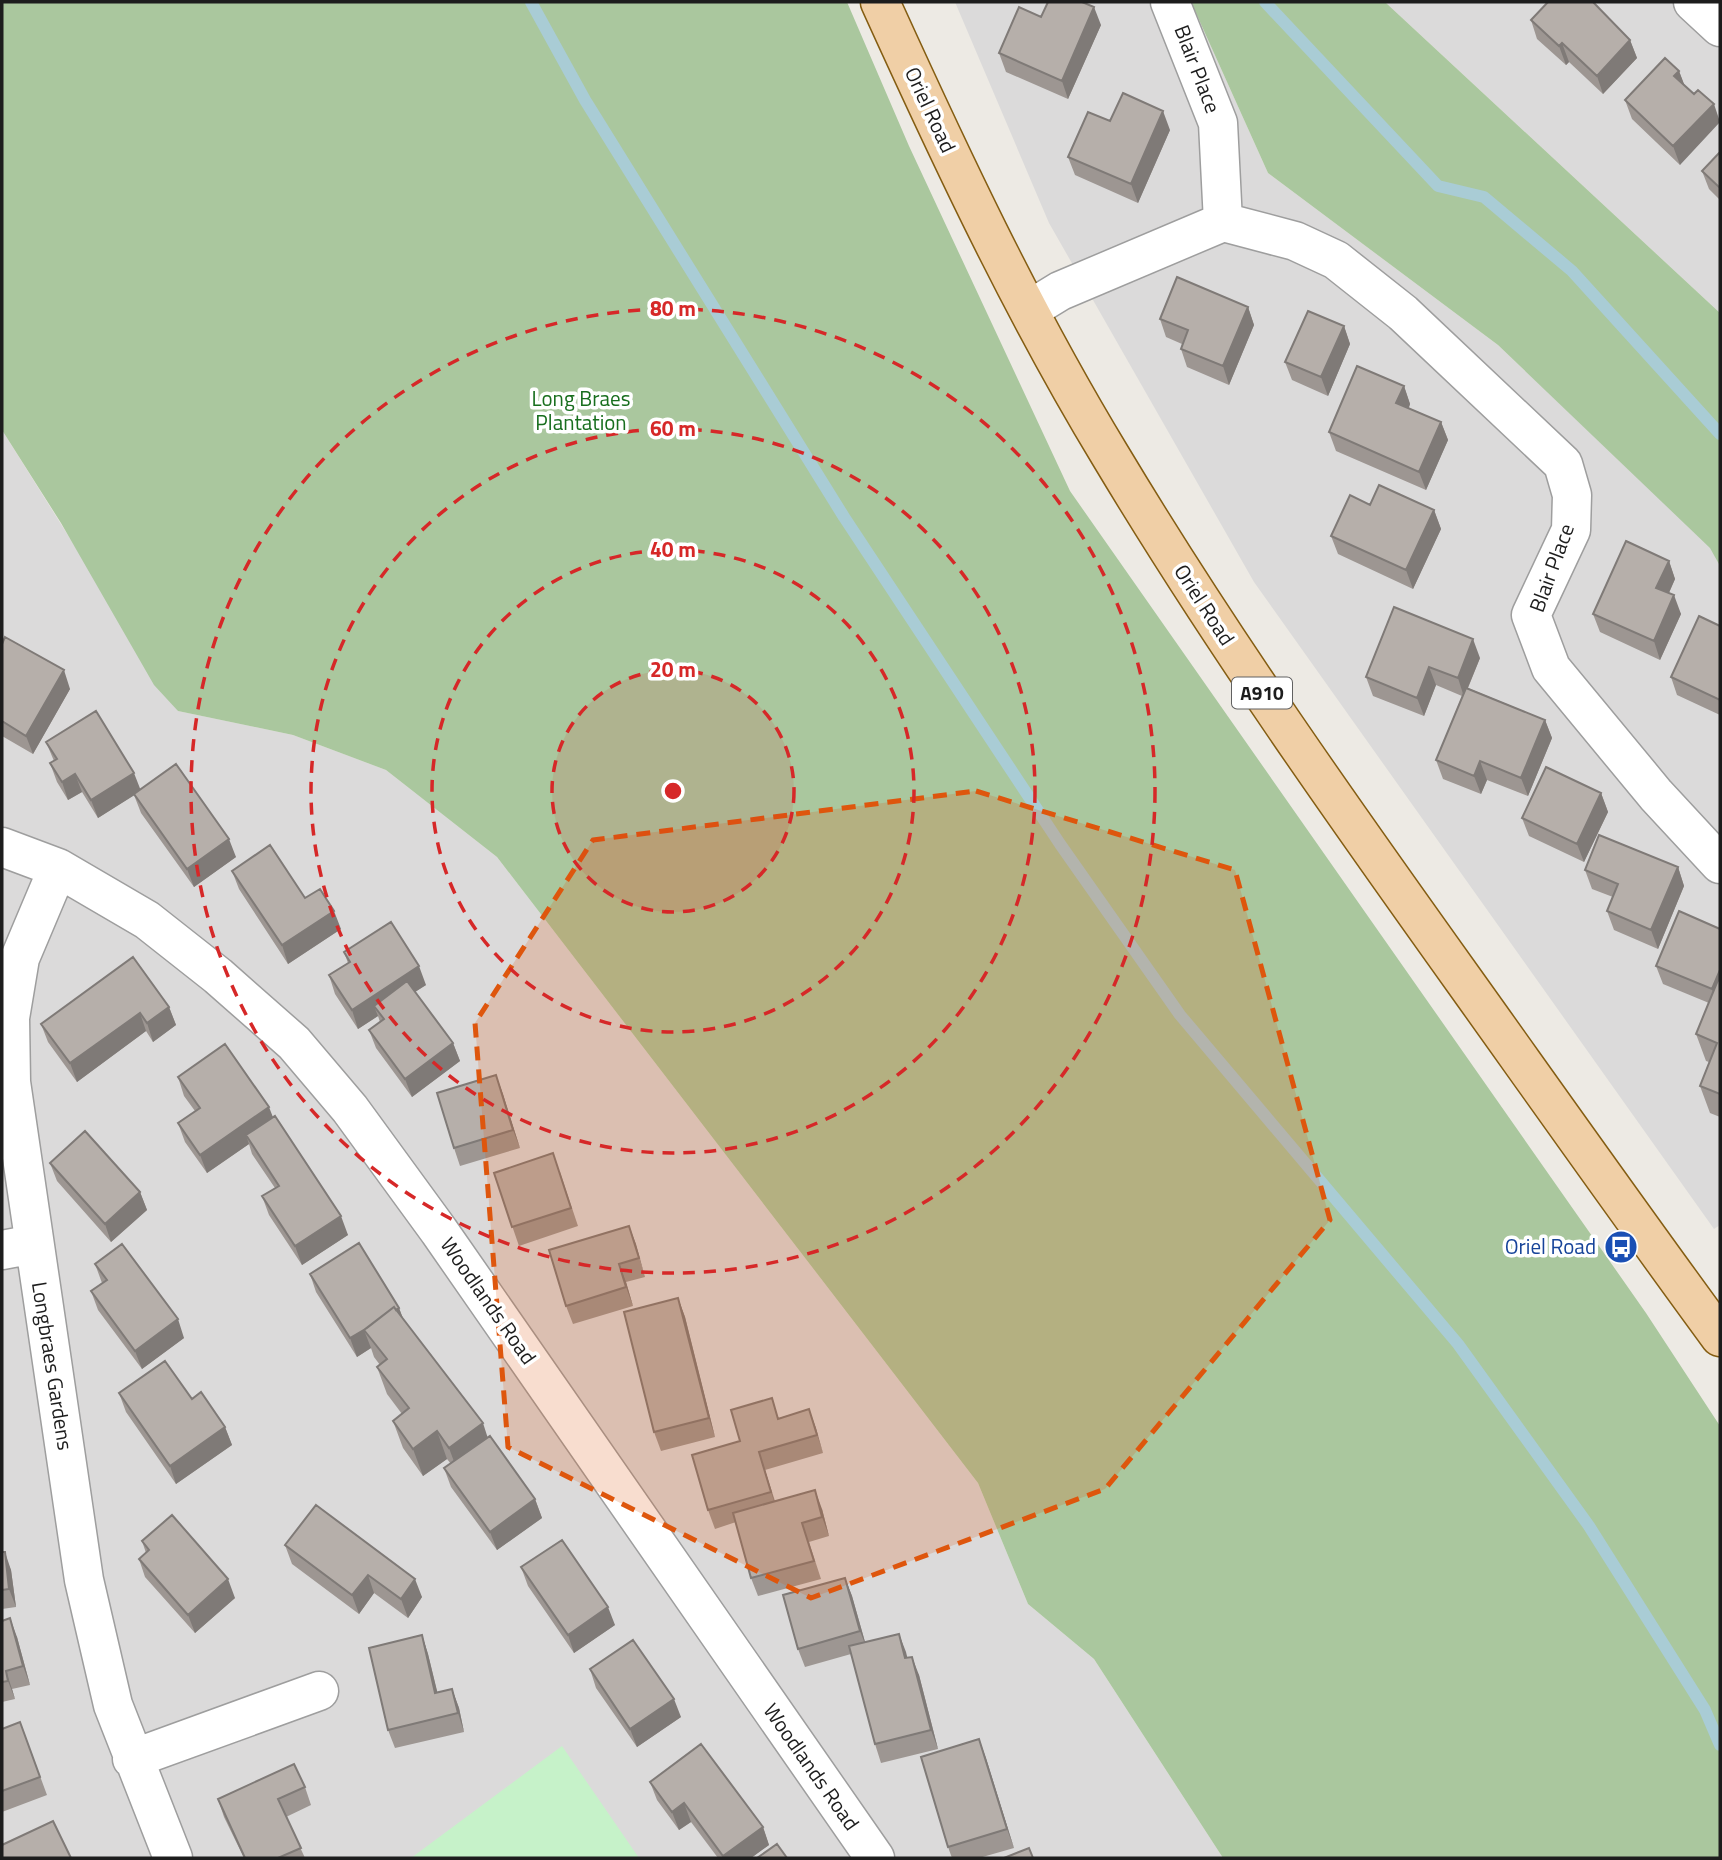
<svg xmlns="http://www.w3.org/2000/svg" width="1722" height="1860" font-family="'Titillium Web',sans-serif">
<rect width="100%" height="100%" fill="#edeae4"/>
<!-- residential -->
<path fill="#dbdada" d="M955,2H1191L1268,173L1498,345L1711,548L1720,566V1225L1714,1229L1254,582L1049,223Z
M1385,2H1720V313Z
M2,430L178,711L293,735L386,770L497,857L978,1483L1028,1604L1094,1659L1223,1858H2Z"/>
<!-- forest -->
<path fill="#aac79e" d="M2,2H847L909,146L1070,491L1646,1313L1720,1426V1858H1223L1094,1659L1028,1604L978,1483L497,857L386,770L293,735L178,711L154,685L61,523L2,430Z
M1191,2H1385L1720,313V566L1710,548L1498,345L1268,173Z"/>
<!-- park -->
<path fill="#c6f2c9" d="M562,1746L639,1858H411Z"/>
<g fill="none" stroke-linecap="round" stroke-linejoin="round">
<!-- stream -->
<path stroke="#a9ccd5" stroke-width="12" d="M531,2L585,100L844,517L1060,844L1180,1015L1458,1344L1589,1526L1705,1710L1720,1745
M1265,2L1438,186L1484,197L1572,271L1720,434"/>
<defs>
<path id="street" d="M1170,2L1218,123L1223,222
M1693,2L1720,27
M1029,310L1060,291L1223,222L1295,241L1336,260L1403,313L1563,464L1572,495L1571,530L1531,615L1551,668L1656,795L1720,864
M2,847L58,868L147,920L218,976L294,1043L350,1109L439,1231L875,1858
M58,868L20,958L10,1018L11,1082L84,1580L113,1705L173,1858
M2,1250L34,1244
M132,1759L319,1691"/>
<path id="primary" d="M880,2C950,156 1022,310 1110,455C1219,637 1342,810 1465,982C1550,1101 1634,1220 1720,1337"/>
</defs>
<!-- street casing -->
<use href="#street" stroke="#9e9e9e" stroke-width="41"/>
<!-- primary casing -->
<use href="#primary" stroke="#845d12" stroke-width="41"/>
<!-- street -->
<use href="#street" stroke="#fff" stroke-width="38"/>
<!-- primary -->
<use href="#primary" stroke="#f0cfa6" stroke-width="38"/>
</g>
<!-- wall -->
<path fill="#9d9692" d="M1041,17L1101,25L1068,99L1006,72L999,53Z
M1531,20L1630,40L1637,58L1603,94L1569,62L1566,65L1537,39Z
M1679,71L1684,85L1694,94L1680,165L1632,119L1625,100Z
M1110,121L1170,130L1138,203L1075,175L1068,157Z
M1720,152V200L1709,189L1702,171Z
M1248,307L1254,325L1229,385L1187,367L1181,349L1182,344L1166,337L1160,319Z
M1344,326L1350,344L1328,396L1292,380L1285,362Z
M1404,386L1410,404L1409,408L1441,422L1448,440L1426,490L1336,451L1329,432Z
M1370,505L1434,510L1441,529L1413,589L1338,554L1331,536Z
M1669,561L1675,579L1669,593L1681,614L1660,660L1600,632L1593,614Z
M1720,626V715L1677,695L1671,677Z
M2,644L70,689L33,754L2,736Z
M1480,658L1468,688L1545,720L1552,738L1528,796L1487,780L1481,794L1443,779L1436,760L1462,696L1436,685L1424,716L1373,696L1366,677Z
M46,742L141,790L236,857L194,887L141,813L134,795L98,818L82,792L68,800L57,782L50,763L54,761Z
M1601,793L1608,812L1584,862L1529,836L1522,818Z
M1678,867L1684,886L1658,949L1614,930L1607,911L1613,897L1592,889L1585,870Z
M232,871L305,898L341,929L288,964L239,889Z
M1720,929V1117L1710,1113L1700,1086L1709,1062L1706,1061L1696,1034L1709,1003L1663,984L1656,966Z
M344,952L426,985L415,992L453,1043L460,1061L412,1097L376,1048L369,1030L380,1022L378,1016L358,1029L335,994L329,975L348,963Z
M169,1007L176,1025L153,1042L146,1031L77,1082L48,1042L41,1024Z
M496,1075L520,1148L460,1166L454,1148Z
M178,1077L273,1117L348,1235L302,1265L269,1215L262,1196L275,1188L252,1154L249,1144L207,1173L185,1142L178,1123L195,1111L184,1096Z
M50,1163L140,1192L147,1210L111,1242L57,1181Z
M560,1172L578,1226L519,1246L494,1173Z
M629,1226L645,1277L626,1282L633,1306L573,1324L566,1306Z
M95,1264L184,1338L142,1369L98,1310L91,1291L102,1283Z
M310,1274L399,1308L403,1319L488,1438L535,1499L542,1518L497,1550L451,1487L444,1468L451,1464L447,1459L423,1476L403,1448L393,1421L402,1414L387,1394L377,1367L380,1365L374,1357L371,1348L357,1357L316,1292Z
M678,1298L685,1317L715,1437L661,1451L654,1432Z
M119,1393L225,1427L232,1445L176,1484L126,1412Z
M809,1409L823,1453L765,1470L775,1501L822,1509L829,1536L809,1542L821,1579L758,1596L751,1578L736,1522L715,1529L708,1510L740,1441L779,1418Z
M316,1505L422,1597L408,1618L374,1593L359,1614L292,1564L285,1545Z
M142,1541L235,1598L195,1633L145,1577L139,1559L146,1553Z
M2,1552L11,1570L16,1607L2,1609Z
M521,1567L615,1625L574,1653L528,1586Z
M845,1578L852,1596L865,1642L899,1634L907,1658L919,1675L938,1749L881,1763L875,1744L851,1654L805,1667L798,1649Z
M2,1621L17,1637L30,1685L12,1689L15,1699L2,1702Z
M422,1635L428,1654L437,1692L452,1689L459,1708L464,1732L395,1748L388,1730Z
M590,1669L681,1717L637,1747L596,1688Z
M20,1722L47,1795L2,1812V1729Z
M979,1739L1014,1848L979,1858H952L948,1847Z
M650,1782L763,1827L769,1845L751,1858H718L691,1822L679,1830L657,1800Z
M305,1787L311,1805L286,1817L305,1858H244L224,1817L218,1799Z"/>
<!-- shaded-wall -->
<path fill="#7f7a77" d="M1094,7L1101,25L1068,99L1062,81Z
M1630,40L1637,58L1603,94L1597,76Z
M1562,43L1569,62L1566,65L1559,46Z
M1679,71L1686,89L1674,76Z
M1714,104L1720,122L1680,165L1673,146Z
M1163,111L1170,130L1138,203L1131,184Z
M1248,307L1254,325L1229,385L1223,366Z
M1344,326L1350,344L1328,396L1321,377Z
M1404,386L1410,404L1403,421L1396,403Z
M1441,422L1448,440L1426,490L1419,472Z
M1434,510L1441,529L1413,589L1406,570Z
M1669,561L1675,579L1663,606L1656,588Z
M1674,595L1681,614L1660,660L1654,641Z
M1473,639L1480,658L1464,697L1458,678Z
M1429,667L1436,685L1424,716L1417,698Z
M64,670L70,689L33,754L26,736Z
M1545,720L1552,738L1528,796L1521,778Z
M1480,761L1487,780L1481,794L1474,776Z
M134,773L141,791L98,818L91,800Z
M75,774L82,792L68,800L62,782Z
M1601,793L1608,812L1584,862L1577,844Z
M229,839L236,857L194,887L187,869Z
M1678,867L1684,886L1658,949L1651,930Z
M334,911L341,929L288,964L282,945Z
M419,966L426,985L380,1014L374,1006L378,1016L358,1029L352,1010Z
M1720,970V1005L1719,1008L1712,989Z
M169,1007L176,1025L153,1042L147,1023Z
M140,1013L146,1031L77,1082L70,1063Z
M453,1043L460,1061L412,1097L405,1079Z
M496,1075L503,1094L520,1148L513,1130Z
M269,1107L276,1125L246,1135L249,1144L207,1173L200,1155Z
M140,1192L147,1210L111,1242L105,1224Z
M341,1216L348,1235L302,1265L295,1246Z
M629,1226L636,1244L645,1277L639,1258Z
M619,1264L626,1282L633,1306L626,1287Z
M678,1298L685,1317L715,1437L709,1418Z
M399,1308L406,1326L364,1330L371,1348L357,1357L350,1338Z
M178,1319L184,1338L142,1369L135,1351Z
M809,1409L816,1428L823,1453L817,1435Z
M483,1423L492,1451L459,1475L449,1448Z
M225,1427L232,1445L176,1484L170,1466Z
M437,1431L447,1459L423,1476L413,1449Z
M759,1452L765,1470L777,1510L771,1492Z
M815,1490L822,1509L829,1536L822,1517Z
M535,1499L542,1518L497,1550L490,1532Z
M5,1552L11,1570L16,1607L9,1589Z
M368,1575L374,1593L359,1614L352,1595Z
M845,1578L852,1596L867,1649L860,1631Z
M228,1579L235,1598L195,1633L188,1615Z
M415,1579L422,1597L408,1618L401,1599Z
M608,1607L615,1625L574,1653L568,1635Z
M10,1618L17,1637L30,1685L23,1666Z
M899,1634L906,1652L912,1677L905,1658Z
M422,1635L428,1654L442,1711L435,1693Z
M912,1657L919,1675L938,1749L931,1730Z
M6,1671L12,1689L15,1699L8,1681Z
M452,1689L459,1708L464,1732L458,1713Z
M674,1699L681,1717L637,1747L630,1729Z
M979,1739L986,1758L1014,1848L1007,1829Z
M684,1803L691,1822L679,1830L672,1812Z
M763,1827L769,1845L751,1858H724L723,1856Z"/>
<!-- building -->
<path fill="#b6afaa" stroke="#7f7a77" stroke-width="2" d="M1048,2H1082L1094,7L1062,81L999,53L1019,7L1041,17Z
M1548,2H1593L1630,40L1597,76L1562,43L1559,46L1531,20Z
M1665,58L1679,71L1674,76L1694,94L1698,90L1714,104L1673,146L1625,100Z
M1123,93L1163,111L1131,184L1068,157L1088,112L1110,121Z
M1720,152V188L1702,171Z
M1177,277L1248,307L1223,366L1181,349L1188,330L1160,319Z
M1308,311L1344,326L1321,377L1285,362Z
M1357,366L1404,386L1396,403L1441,422L1419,472L1329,432Z
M1379,485L1434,510L1406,570L1331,536L1350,495L1370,505Z
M1626,541L1669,561L1656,588L1674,595L1654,641L1593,614Z
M1394,607L1473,639L1458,678L1429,667L1417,698L1366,677Z
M1699,616L1720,626V700L1671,677Z
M5,637L64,670L26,736L2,721V644Z
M1466,688L1545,720L1521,778L1480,761L1474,776L1436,760Z
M96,711L134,773L91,800L75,774L62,782L50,763L57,759L46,742Z
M176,764L229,839L187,869L134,794Z
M1546,767L1601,793L1577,844L1522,818Z
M1599,835L1678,867L1651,930L1607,911L1618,884L1585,870Z
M270,845L305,898L320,889L334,911L282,945L232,871Z
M1679,911L1720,929V970L1712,989L1656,966Z
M391,922L419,966L352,1010L329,975L350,962L344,952Z
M133,957L169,1007L147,1023L140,1013L70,1063L41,1024Z
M1718,980L1720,981V1094L1700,1086L1717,1043L1696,1034Z
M407,981L453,1043L405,1079L369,1030L384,1019L374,1006Z
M225,1044L269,1107L200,1155L178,1123L200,1108L178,1077Z
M496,1075L513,1130L454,1148L437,1093Z
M275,1116L341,1216L295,1246L262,1196L279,1186L246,1135Z
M85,1131L140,1192L105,1224L50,1163Z
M553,1153L571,1208L512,1227L494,1173Z
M629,1226L639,1258L619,1264L626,1287L566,1306L549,1250Z
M359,1243L399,1308L396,1310L394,1307L367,1328L350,1338L310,1274Z
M122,1244L178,1319L135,1351L91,1291L107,1280L95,1264Z
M678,1298L709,1418L654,1432L624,1312Z
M394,1307L483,1423L449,1448L437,1431L413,1449L393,1421L409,1408L377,1367L387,1359L364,1330Z
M165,1361L192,1399L201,1392L225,1427L170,1466L119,1393Z
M772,1398L778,1419L809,1409L817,1435L759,1452L771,1492L708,1510L692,1455L740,1441L731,1410Z
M490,1436L535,1499L490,1532L444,1468Z
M815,1490L822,1517L802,1523L814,1561L751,1578L733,1513Z
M316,1505L415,1579L401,1599L368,1575L352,1595L285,1545Z
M172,1515L228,1579L188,1615L139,1559L149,1550L142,1541Z
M562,1540L608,1607L568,1635L521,1567Z
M2,1552H5L9,1589L2,1590Z
M845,1578L860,1631L798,1649L783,1595Z
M10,1618L23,1666L6,1671L8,1681L2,1682V1621Z
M899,1634L905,1658L912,1657L931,1730L875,1744L849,1646Z
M422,1635L435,1693L452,1689L458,1713L388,1730L369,1648Z
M633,1640L674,1699L630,1729L590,1669Z
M20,1722L40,1777L2,1791V1729Z
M979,1739L1007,1829L948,1847L921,1757Z
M701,1744L763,1827L723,1856L684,1803L672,1812L650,1782Z
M294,1764L305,1787L278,1799L301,1848L278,1858H245L218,1799Z
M53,1821L71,1858H2V1845Z
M777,1844L787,1858H757Z
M1029,1848L1033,1858H1004Z"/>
<!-- marked area -->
<path fill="#de560d" fill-opacity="0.2" stroke="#de560d" stroke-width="5" stroke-dasharray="14 9" stroke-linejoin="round" d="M976,791L1235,870L1330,1220L1105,1489L811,1598L508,1447L475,1023L593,840Z"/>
<!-- distance rings -->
<circle cx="673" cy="791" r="121" fill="#d62828" fill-opacity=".12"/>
<g fill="none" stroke="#d62828" stroke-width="3.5" stroke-dasharray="12 9">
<circle cx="673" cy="791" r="121"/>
<circle cx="673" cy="791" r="241"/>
<circle cx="673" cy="791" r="362"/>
<circle cx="673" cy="791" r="482"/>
</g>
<!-- icons -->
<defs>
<symbol id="bus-disc" viewBox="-11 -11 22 22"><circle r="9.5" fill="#1a4fb4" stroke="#fff"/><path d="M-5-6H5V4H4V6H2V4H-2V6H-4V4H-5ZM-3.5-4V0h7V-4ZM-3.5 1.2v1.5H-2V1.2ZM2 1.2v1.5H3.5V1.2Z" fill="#fff"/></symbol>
</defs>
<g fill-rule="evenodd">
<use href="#bus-disc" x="1602" y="1228" width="38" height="38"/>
</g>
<g text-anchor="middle" stroke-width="7" stroke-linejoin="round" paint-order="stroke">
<!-- shield labels -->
<rect fill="#fff" stroke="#616161" stroke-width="2" x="1232" y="677.5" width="60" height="31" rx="5"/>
<g font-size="19" font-weight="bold" fill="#1d1d1d">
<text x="1262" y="700">A910</text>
</g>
<!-- street labels -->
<g font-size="21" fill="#1d1d1d" stroke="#fff">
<text transform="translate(1197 69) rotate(69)" y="7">Blair Place</text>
<text transform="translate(930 110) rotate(65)" y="7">Oriel Road</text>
<text transform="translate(1552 568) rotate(-70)" y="7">Blair Place</text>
<text transform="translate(1204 605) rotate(57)" y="7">Oriel Road</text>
<text transform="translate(488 1301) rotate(55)" y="7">Woodlands Road</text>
<text transform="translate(52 1366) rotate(81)" y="7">Longbraes Gardens</text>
<text transform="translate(811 1767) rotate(55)" y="7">Woodlands Road</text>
</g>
<!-- park labels -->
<g font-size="21" fill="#186e1e" stroke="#fff">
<text x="581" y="406">Long Braes<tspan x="581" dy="24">Plantation</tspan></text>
</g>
<!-- transit labels -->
<g font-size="21" fill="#164399" stroke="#fff" text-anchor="end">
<text x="1596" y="1254">Oriel Road</text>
</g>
</g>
<circle cx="673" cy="791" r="10" fill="#d62828" stroke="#fff" stroke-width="3.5"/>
<g font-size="21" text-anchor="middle" font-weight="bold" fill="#d62828" stroke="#fff" stroke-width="7" stroke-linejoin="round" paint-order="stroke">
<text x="673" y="316">80 m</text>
<text x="673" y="436">60 m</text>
<text x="673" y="557">40 m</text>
<text x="673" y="677">20 m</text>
</g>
<!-- border -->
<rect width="1722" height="1860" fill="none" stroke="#1d1d1d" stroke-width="7"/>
</svg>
